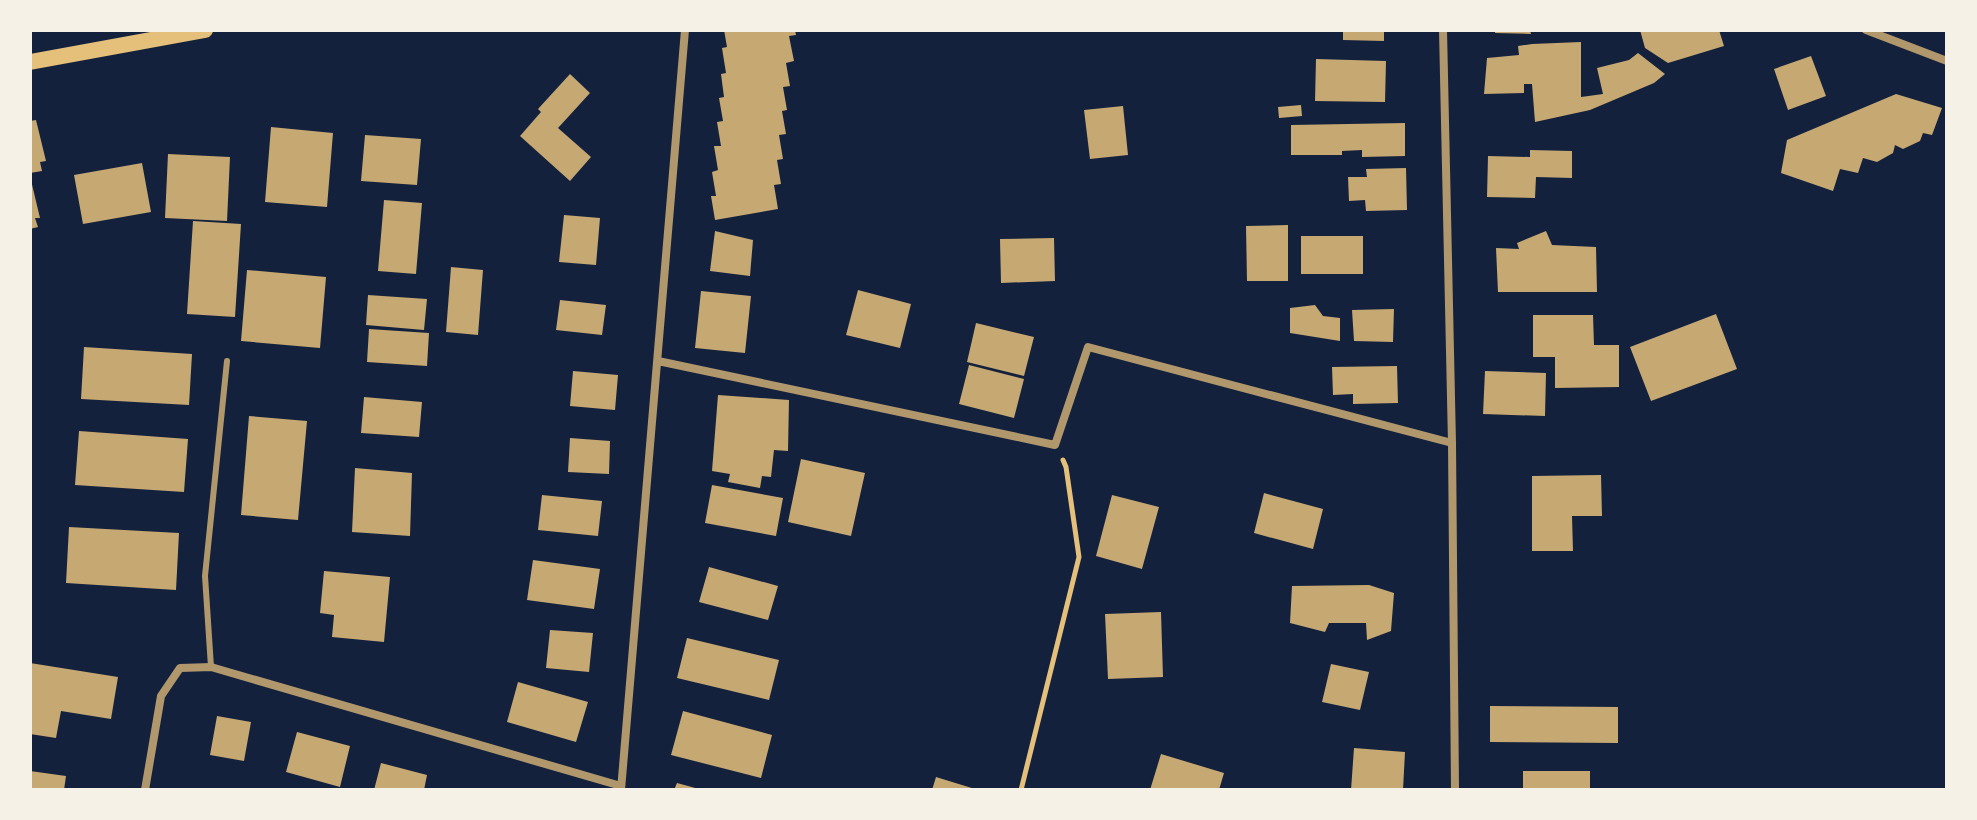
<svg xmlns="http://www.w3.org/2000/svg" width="1977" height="820" font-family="'DejaVu Sans',sans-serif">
<rect width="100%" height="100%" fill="#14213d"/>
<!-- building -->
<path fill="#c6a872" d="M724,30H795L796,35L789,36L794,61L786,63L790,86L783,87L787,110L782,111L786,134L779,135L783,159L777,160L781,184L774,185L778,209L715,220L711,196H716L712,172L718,170L714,146H721L717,122L723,121L719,98L724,97L721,74L726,73L722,48L727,47Z
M1343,30H1384V41L1343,40Z
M1495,30H1530L1531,34L1495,33Z
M1640,30H1719L1724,46L1668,63L1645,48Z
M1581,42V97L1603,94L1597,68L1629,60L1638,53L1665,74L1654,83L1590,110L1535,122L1532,84H1524V93L1484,94L1487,58L1519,55L1518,46L1532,44Z
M1811,56L1826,96L1788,110L1774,69Z
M1316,59L1386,61L1385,102L1315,101Z
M570,74L590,93L558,128L591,157L570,181L520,136L541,112L538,109Z
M1896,94L1942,108L1932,135L1923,133L1920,141L1903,149L1895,145L1893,153L1877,162L1863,158L1858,173L1840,169L1833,191L1781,173L1787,140Z
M1301,105L1302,116L1279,118L1278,107Z
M1123,106L1128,155L1090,159L1084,110Z
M36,120L46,161L40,162L42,171L30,173V121Z
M1405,123V156L1362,157V150L1342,151V155H1291V125Z
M271,127L333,133L327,207L265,202Z
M365,135L421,139L417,185L361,181Z
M1530,150L1572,151V178L1536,177L1535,198L1487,197L1488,156L1530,157Z
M168,154L230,157L227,221L165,218Z
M142,163L151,212L83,224L74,175Z
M1406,168L1407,210L1366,211L1365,200L1349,201L1348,177H1367L1366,169Z
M30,176L40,218H35L38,227L30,229Z
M384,200L422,203L416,274L378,271Z
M564,215L600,218L596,265L559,262Z
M193,221L241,224L235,317L187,314Z
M1288,225V281H1247L1246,226Z
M715,231L753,240L750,276L710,271Z
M1546,231L1552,245L1596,247L1597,292H1498L1496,248L1519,249L1517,243Z
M1301,236H1363V274H1301Z
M1054,238L1055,281L1001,283L1000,239Z
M451,267L483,270L478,335L446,332Z
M247,270L326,277L320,348L241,341Z
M858,290L911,304L900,348L846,335Z
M701,291L751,296L745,353L695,348Z
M368,295L427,299L424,330L366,325Z
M560,300L606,305L602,335L556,330Z
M1315,305L1323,316L1340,318V341L1290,333V308Z
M1394,309L1393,342L1354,341L1352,310Z
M1716,314L1737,369L1651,401L1630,347Z
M1533,315H1593L1594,345H1619V387L1555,388V357H1533Z
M976,323L1034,337L1024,376L967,362Z
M369,329L429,333L427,366L367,362Z
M84,347L192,354L189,405L81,399Z
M969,365L1024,379L1014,418L959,404Z
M1397,366L1398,403L1353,404V394L1333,395L1332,367Z
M573,371L618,375L615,410L570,406Z
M1485,371L1546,373L1545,416L1483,414Z
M718,395L789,400L788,451L774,450L771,477L762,476L760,488L728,482L730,474L712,471Z
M364,397L422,402L419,437L361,433Z
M249,416L307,421L298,520L241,515Z
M79,431L188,439L184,492L75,485Z
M570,438L610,441L609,474L568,472Z
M801,459L865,473L851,536L788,522Z
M355,468L412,473L410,536L352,532Z
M1601,475L1602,516H1572L1573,551H1532V476Z
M712,485L783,498L776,536L705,523Z
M1264,493L1323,509L1313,549L1254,533Z
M542,495L602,501L598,536L538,530Z
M1112,495L1159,507L1142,569L1096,556Z
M69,527L179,533L176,590L66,583Z
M533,560L600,569L594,609L527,600Z
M709,567L778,586L768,620L699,602Z
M324,571L390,577L384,642L332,637L334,615L320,613Z
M1369,585L1394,593L1391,631L1367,640L1366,623H1329L1325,632L1290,623L1292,586Z
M1161,612L1163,677L1108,679L1105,614Z
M550,630L593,633L589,672L546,668Z
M687,638L779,660L769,700L677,678Z
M30,663L118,677L111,719L61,711L56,738L30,734Z
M1331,664L1369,672L1360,710L1322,702Z
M518,682L588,702L576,742L507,722Z
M1490,706L1618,707V743L1490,742Z
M683,711L772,735L761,778L671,755Z
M217,716L251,722L244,761L210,755Z
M297,732L350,746L340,787L286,772Z
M1354,748L1405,752L1403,790H1351Z
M1161,754L1224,773L1219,790H1150Z
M381,763L427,775L424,790H374Z
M30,771L66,776L64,790H30Z
M1523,771H1590V790H1523Z
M936,777L975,789V790H932Z
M677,783L699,789V790H674Z"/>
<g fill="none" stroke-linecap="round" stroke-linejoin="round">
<!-- path -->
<path stroke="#e5c07b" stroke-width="5" d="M1021,790L1079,557L1066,467L1063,460"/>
<!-- service -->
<path stroke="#b1986c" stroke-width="6" d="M211,667L205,576L227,361"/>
<!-- minor -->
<path stroke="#b1986c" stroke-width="8" d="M1443,30L1452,443L1455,790
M1866,30L1947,61
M658,361L1055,445L1088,347L1452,443
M145,790L161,696L180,668L211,667L621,786
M621,790L685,30"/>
<!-- secondary -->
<path stroke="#e5c07b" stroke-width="16" d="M30,62L205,30"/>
</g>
<!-- border -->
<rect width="1977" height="820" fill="none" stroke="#f6f1e7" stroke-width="64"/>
</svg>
